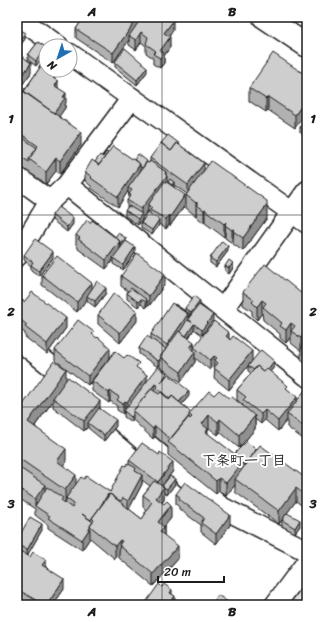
<svg xmlns="http://www.w3.org/2000/svg" width="324" height="622" font-family="Sriracha,'Klee One',sans-serif">
<rect width="100%" height="100%" fill="#fff"/>
<filter id="ink" filterUnits="userSpaceOnUse"><feTurbulence type="fractalNoise" baseFrequency=".025" numOctaves="2"/><feDisplacementMap in="SourceGraphic" scale="8" xChannelSelector="R" yChannelSelector="G"/><feConvolveMatrix kernelMatrix="1 2 1 2 8 2 1 2 1" color-interpolation-filters="sRGB"/></filter>
<g filter="url(#ink)">
<!-- green -->
<path fill="#e2e2e2" stroke="#7f7f7f" d="M307,581V605H289Z"/>
<g fill="none" stroke-linecap="round" stroke-linejoin="round">
<defs>
<path id="minor" d="M17,17L58,46
M70,54L307,223
M17,177L50,201
M67,185L307,376
M17,256L50,201L67,185L132,98
M223,309L307,191
M17,339L117,418L221,507L307,551
M275,605L307,562"/>
<path id="tertiary" d="M264,17L307,46"/>
</defs>
<!-- minor casing -->
<use href="#minor" stroke="#1c1c1c" stroke-width="23"/>
<!-- tertiary casing -->
<use href="#tertiary" stroke="#1c1c1c" stroke-width="25"/>
<!-- minor -->
<use href="#minor" stroke="#fff" stroke-width="20"/>
<!-- tertiary -->
<use href="#tertiary" stroke="#fff" stroke-width="22"/>
</g>
<!-- wall -->
<path fill="#b1b1b1" stroke="#1c1c1c" fill-rule="evenodd" d="M84,17H169L173,30L169,37L170,47L164,56V63L160,68L153,64V58L146,53V46L141,42L136,50L129,45V40L113,63L76,38V29Z
M17,28L25,39L19,47L17,45Z
M38,42L36,66L28,60V55Z
M21,55L31,73L22,85L19,83L17,86Z
M115,62L147,72L137,85L115,67Z
M39,66L54,76L58,88L66,103L65,104V108L59,116L81,145L60,174L56,171L46,184L17,164V87L20,89H25L39,69Z
M307,76L295,128L268,110L266,112L249,101V88Z
M307,124V137L300,132V127Z
M180,145L204,170L267,218L243,251L233,244V242L232,243L225,238V236L224,237L205,223V222L204,223L197,217V215L196,216L186,208V195L187,194L174,185V187L185,205L170,226L169,225L166,229L159,224V225L152,235L141,228V223L148,212V210L142,218V220L138,225L125,216V210L127,208V200L129,198L128,191L118,207L91,188V186L85,181V172L95,162L108,153L134,160L149,163L150,161V158Z
M52,215L73,224L67,232L52,220Z
M76,235L115,237L126,241L135,253L123,270L113,264V260L106,269L78,249V247L76,245Z
M228,251L216,267L210,263V258Z
M24,255L53,258L39,276L31,270V266L24,260Z
M225,266L233,268L229,274L225,271Z
M42,275L92,289L106,293L95,307L87,301V299L77,312L42,285Z
M121,276L165,284L149,306L147,305L146,308L141,304L138,307L127,299V293L128,291L121,286Z
M243,292L307,298V364L301,359V351L291,343V336L286,343L280,338V334L263,320L262,313L257,320L252,315V311L243,305Z
M17,297L66,328L47,354L25,337V333L17,327Z
M200,306L213,320L202,335L194,329L189,338L194,346L229,339L252,361L274,367L270,372L297,400L307,392V448L303,445V439L287,427V420L278,431L265,420L261,424L255,419V429L239,448L220,432L218,435L209,428L208,429V434L234,454L256,450L307,479L305,508L296,501L287,513L300,526L295,533L282,526V520L285,516L279,524L235,492V485L226,496L219,491L216,494L168,455V447L155,436L153,439L133,420L131,422L124,417V412L123,414L117,410V406L110,401L109,403L92,391V381L139,369L147,381L167,376L189,396L182,404L191,412L214,395L229,398L243,406V405L237,400V390L251,373L248,371V366L229,390L214,378L215,366H214L210,370L195,358V362L181,382L160,367V364L158,367L139,354V348L151,340V334L185,311V308Z
M98,315L137,321L120,343L98,324Z
M94,336L110,357L88,385L55,360V350Z
M66,380L100,408L116,426L104,441L88,428V427L84,431L53,407V401L35,426L66,462L63,465L76,484L84,479L110,492L126,466L129,464V460L173,471L162,486L175,484L167,495L164,493V500L162,503L171,518L164,527V535L178,559L153,586L119,558V554L115,559L90,538L82,550L48,528V525L35,515V509L17,497V413ZM142,480L150,486L143,495V507L146,510L145,512V515L142,519L129,509L142,484Z
M176,494L230,525L216,544L201,532V525L179,509V507L176,504Z
M42,530L27,555L46,567L64,589L53,605H28L17,598V560L22,553L17,550V540Z"/>
<!-- shaded-wall -->
<path fill="#909090" stroke="#1c1c1c" d="M138,17H143L129,36V40L113,63V53L137,19H138Z
M173,21V30L164,43V33Z
M141,32V42L136,50V40Z
M25,33V39L19,47V41Z
M170,37V47L164,56V63L160,68V51Z
M46,47V53L36,66V61Z
M21,49V59L18,53Z
M31,63V73L22,85V76Z
M147,67V72L137,85V80Z
M54,70H58L51,80V74Z
M19,74V83L17,86V77Z
M58,81V91L55,86Z
M66,93V103L65,104V108L54,124V114Z
M268,97V110L266,112V99Z
M307,98V111L295,128V115Z
M81,132V145L60,174V161Z
M56,158V171L46,184V172Z
M204,163V172L188,194V185Z
M140,164V174L128,188V191L118,207V197Z
M166,172V177L167,176V185L148,205V210L142,218V220L138,225V219L141,215V209Z
M174,182V187L172,190V185Z
M185,195V205L170,226V217Z
M197,202V215L196,216V203Z
M267,205V218L243,251V238Z
M206,209L205,210V222L204,223V210Z
M169,215V225L166,229V219Z
M73,218V224L67,232V227Z
M159,220V225L152,235V230Z
M226,222L225,236L224,237V224Z
M234,228L233,242L232,243V230Z
M126,238V244L121,251V245Z
M120,241V251L113,258V260L106,269V260Z
M228,246V251L216,267V262Z
M135,247V253L123,270V265Z
M53,252V258L39,276V271Z
M233,263V268L229,274V268Z
M165,274V284L149,306V296Z
M92,283V293L87,296V299L77,312V302Z
M106,288V293L95,307V301Z
M141,299V304L138,307V302Z
M147,300V305L146,308V302Z
M262,300V313L257,320V307Z
M200,301V306L191,318V313Z
M137,311V321L120,343V333Z
M188,314H190V320L188,319V324L167,355V345Z
M213,315V320L202,335V330Z
M66,318V328L47,354V344Z
M291,323V336L286,343V330Z
M194,324V329L185,343V338Z
M307,331V344L301,350V338Z
M229,333V342L226,336Z
M194,342V353L190,348Z
M110,348V357L88,385V376Z
M252,351V361L229,390V380Z
M195,352V362L181,382V372Z
M214,356V366L210,370V360Z
M160,358V364L158,367V361Z
M274,361V367L263,381V376Z
M66,369V382L53,398V401L28,435V422Z
M147,375V385L127,412V402Z
M155,384V389L137,414L135,412Z
M110,391V401L109,403V393Z
M189,391V396L177,410V405Z
M297,397V407L287,414V420L278,431V421Z
M100,401V410L88,423V427L84,431V421Z
M125,401V411L123,414V404Z
M265,410V420L261,424V414Z
M133,415V420L131,422V417Z
M209,415V428L202,437V424Z
M255,416V429L239,448V435Z
M220,419V432L218,435V422Z
M116,420V426L104,441V435Z
M155,426V436L153,439V429Z
M66,449V462L57,474V461Z
M244,461V474L235,479V485L226,496V483Z
M173,462V471L158,491V482Z
M76,475V487L66,498V501L65,503V490Z
M142,475V484L128,511V501Z
M219,478V491L216,494V481Z
M175,479V484L167,495V489Z
M45,485V495L35,506V499Z
M164,487V500L156,511V498Z
M296,488V501L279,524V511Z
M307,492V505L305,508V495Z
M108,494V504L92,518Z
M171,505V518L158,534V522Z
M230,515V525L216,544V534Z
M300,520V526L295,533V528Z
M42,524V530L27,556V550Z
M164,527V540L160,532Z
M90,528V538L82,550V540Z
M120,540L119,554L115,559V546Z
M178,546V559L153,586V574Z
M46,560V570L42,565Z
M64,579V589L53,605H47Z
M172,590V599L175,596V605H168L170,593Z"/>
<!-- building -->
<path fill="#cecece" stroke="#1c1c1c" d="M84,17H129L131,18V17H134L137,19L113,53L76,29Z
M142,17H169L173,21L164,33L170,37L160,51L164,53L160,58L153,54L156,51L146,44L148,37L141,32L136,40L129,36Z
M17,28L19,29L17,33Z
M20,30L25,33L19,41L17,40V33Z
M38,42L46,47L36,61L28,55Z
M17,47L21,49L18,53L31,63L22,76L19,74L17,77Z
M125,48L147,67L137,80L115,62Z
M273,53L307,76V98L295,115L268,97L266,99L249,88Z
M46,57V70L41,66V67L39,66Z
M41,66L55,76L53,78L58,81L55,86L66,93L63,97L65,98L54,113L24,91Z
M46,70H54L52,74Z
M30,83L24,91L20,89L22,86L25,89Z
M17,87L81,132L60,161L56,158L46,172L29,159L38,146L17,131Z
M304,122L307,124V132L300,127Z
M17,134L37,148L29,159V162L17,154Z
M168,135L180,144L179,145L177,143L171,151L161,143Z
M161,143L171,151L177,143L204,163L188,185L150,158Z
M113,146L140,164L118,197L91,178L92,177L85,172L92,160L99,165Z
M106,152L108,153L99,165L95,162L100,155L103,157Z
M138,154L147,161L142,168L140,166V164L134,160Z
M150,161L166,172L165,174L167,176L141,209L127,200L131,195L129,194L132,190L128,188L147,162L149,163Z
M211,161L267,201V205L243,238L233,231L234,228L232,230L225,225L226,222L224,224L205,210L206,209L204,210L197,205V202L196,203L186,195Z
M170,179L174,182L172,185L168,182Z
M165,181L185,195L170,217L169,215L166,219L150,210L152,208L148,205Z
M129,206L142,214L138,219L125,210Z
M58,207L73,218L67,227L52,215Z
M149,211L150,212V214L159,220L152,230L141,223Z
M87,220L90,223L92,220L120,241L106,260L78,239L80,238L76,235Z
M118,233L126,238L121,245L120,244V241L115,237Z
M35,239L53,252L39,271L31,265L33,262L24,255Z
M126,241L135,247L123,265L113,258Z
M222,241L228,246L216,262L210,258Z
M137,253L165,274L149,296L121,276Z
M57,256L92,283L77,302L42,275Z
M229,260L233,263L229,268L225,266Z
M265,264L307,298V331L301,338L291,331L295,326L291,323L286,330L280,326L282,323L263,307L266,303L262,300L257,307L252,302L254,300L243,292Z
M97,281L106,288L95,301L87,296Z
M131,288L147,300L146,302L141,299L138,302L127,293Z
M32,292L66,318L47,344L25,327L27,325L17,317V297L24,302Z
M114,293L137,311L120,333L98,315Z
M194,296L200,301L191,313L185,308Z
M172,303L188,314L167,345L151,334Z
M175,304L190,314L188,318V314L174,305Z
M199,305L213,315L202,330L194,324L186,336L180,332L187,320L192,322L188,319Z
M78,320L94,332L92,334L97,338L98,337L110,348L88,376L55,350Z
M214,321L229,333L226,336L230,340L233,336L252,351L229,380L214,368L218,363L215,360L217,358L214,356L210,360L194,347Z
M179,331L194,342L190,348L195,352L181,372L160,357Z
M147,336L166,349L160,357L161,358L158,361L139,348Z
M307,342V354L301,349Z
M261,350L274,361L268,369L266,368L263,371L257,366L254,370L248,366Z
M115,351L124,358L127,355L139,363L136,367L147,375L127,402L125,401L123,404L117,400L119,397L110,391L109,393L92,381Z
M54,361L66,369L28,422L66,449L57,461L76,475L65,490L17,457V413Z
M257,366L263,371L266,368L288,386L286,388L297,397L278,421L265,410L261,414L243,400L246,397L237,390Z
M158,367L167,373L161,383L168,374L189,391L179,402L172,396L170,399L157,388L158,386L155,384L133,411V415L131,417L124,411Z
M68,377L100,401L84,421L53,398Z
M151,389L159,394L161,392L169,400L172,396L191,412L189,414V416L170,439L155,426L153,429L133,411Z
M219,390L229,398L231,396L255,416L239,435L220,419L218,422L209,415L202,424L208,429L206,432L244,461L226,483L219,478L216,481L168,442L189,417L190,419L192,417L189,414L209,391L214,395Z
M305,390L307,392V435L303,432L306,428L287,414Z
M99,408L116,420L104,435L88,423Z
M247,441L256,450L245,465H244V461L234,454Z
M142,443L159,455L160,452L173,462L158,482L129,460Z
M260,445L307,479V492L305,495L296,488L279,511L235,479Z
M127,463L136,468L135,471L142,475L128,501L123,498L121,501L117,499L110,494L109,495L108,494L98,510L92,518L91,520L82,514L93,522L90,526V528L82,540L48,518L50,516L35,506L47,487L63,498L61,500L72,508L74,504L66,498L81,477L84,479L86,476L110,492L124,465L126,466Z
M17,466L45,485L35,499L17,487Z
M170,476L175,479L167,489L162,486Z
M154,481L164,487L156,498L164,504L167,501L171,505L158,522L164,527L160,532L178,546L153,574L119,545L122,541L120,540L115,546L90,526L94,520L92,518L110,494L142,519L146,513L145,512L152,502L143,495Z
M185,482L230,515L216,534L201,523L204,518L179,499L180,497L176,494Z
M287,513L300,520L295,528L282,520Z
M30,517L42,524L27,550L17,544V540Z
M22,552L30,557L33,552L46,560L42,565L64,579L47,605H44L17,589V560Z
M159,584L162,587L164,584L172,590L170,593L175,596L168,605H144Z
M218,595L232,605H211Z
M177,601L181,604L180,605H174Z"/>
</g>
<!-- grid -->
<path fill="none" stroke="#1c1c1c" stroke-width="1" stroke-opacity="0.55" d="M162,17V605M17,215H307M17,407H307"/>
<g text-anchor="middle" stroke-width="4" stroke-linejoin="round" paint-order="stroke">
<!-- neighbourhood labels -->
<g font-size="14" font-weight="bold" fill="#1c1c1c" stroke="#fff">
<text x="244" y="465">下条町一丁目</text>
</g>
</g>
<!-- margin -->
<rect width="324" height="622" fill="none" stroke="#fff" stroke-width="44"/>
<!-- north arrow -->
<g transform="translate(58 58) rotate(219)"><circle r="19" fill="#ffffff" stroke="#a4a4a4"/>
<path d="M0-3L7 15L0 10L-7 15Z" fill="#1f6fb2"/>
<text y="-6" font-size="11" font-weight="bold" text-anchor="middle" fill="#1c1c1c">N</text>
</g>
<!-- scale -->
<path d="M158 576v6h66v-6" fill="none" stroke="#1c1c1c" stroke-width="2"/>
<text x="164" y="576" font-size="12" fill="#1c1c1c" stroke="#ffffff" stroke-width="3" paint-order="stroke">20 m</text>
<rect x="22" y="22" width="280" height="578" fill="none" stroke="#1c1c1c" stroke-width="1.5"/>
<g font-size="13" text-anchor="middle" font-weight="bold" fill="#1c1c1c">
<text x="92" y="16">A</text>
<text x="232" y="16">B</text>
<text x="11" y="123">1</text>
<text x="313" y="123">1</text>
<text x="11" y="316">2</text>
<text x="313" y="316">2</text>
<text x="11" y="508">3</text>
<text x="313" y="508">3</text>
<text x="92" y="616">A</text>
<text x="232" y="616">B</text>
</g>
</svg>
